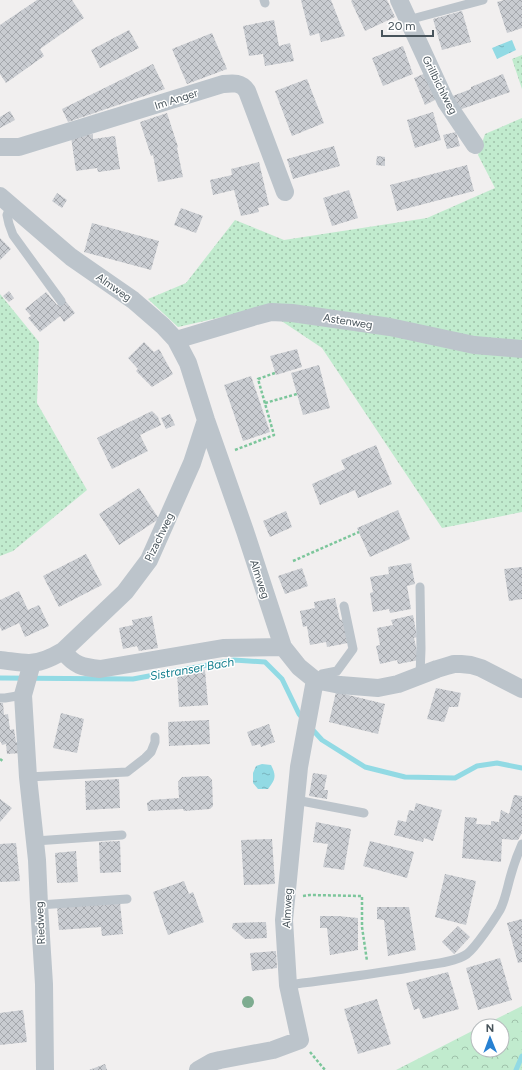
<svg xmlns="http://www.w3.org/2000/svg" width="522" height="1070" font-family="Figtree,sans-serif">
<defs>
<pattern id="grass-dots" width="8" height="8" patternUnits="userSpaceOnUse"><rect width="8" height="8" fill="#c1ebce"/><path d="M2 2h.1M6 6h.1" fill="none" stroke="#9fc1aa" stroke-width="1.8" stroke-linecap="round"/></pattern>
<pattern id="forest-crowns" width="20" height="18" patternUnits="userSpaceOnUse"><rect width="20" height="18" fill="#c1ebce"/><path d="M2 6a3 3 0 1 1 6 0M12 15a3 3 0 1 1 6 0" fill="none" stroke="#9fc1aa"/></pattern>
<pattern id="water-ripples" width="26" height="14" patternUnits="userSpaceOnUse"><rect width="26" height="14" fill="#92dae4"/><path d="M2 4q2-2 4 0t4 0M15 11q2-2 4 0t4 0" fill="none" stroke="#79b3bc"/></pattern>
<pattern id="building-cross-hatch" width="8" height="8" patternUnits="userSpaceOnUse"><rect width="8" height="8" fill="#c9ccd1"/><path d="M0 0l8 8M0 8l8-8" fill="none" stroke="#a5a8ad"/></pattern>
</defs>
<rect width="100%" height="100%" fill="#f1efef"/>
<!-- grass -->
<path fill="url(#grass-dots)" d="M522,55V89L512,59Z
M522,118V512L442,528L322,348L262,308L178,327L148,299L186,283L235,220L284,240L427,218L495,188L478,155L485,134Z
M0,294L39,342L37,403L87,490L13,551L0,556Z"/>
<!-- forest -->
<path fill="url(#forest-crowns)" d="M522,1006V1070H396L478,1028V1050H502V1026H482Z"/>
<!-- water -->
<path fill="url(#water-ripples)" d="M512,40L516,50L497,59L492,48Z
M262,764L271,765C277,776 275,780 268,789H258L253,783V773L256,766Z"/>
<g fill="none" stroke-linecap="round" stroke-linejoin="round">
<!-- stream -->
<path stroke="#92dae4" stroke-width="5" d="M0,678L133,679L234,660L265,662L282,679L299,714L303,719
M311,728L322,740L365,767L405,777L455,778L477,766L497,763L522,768
M516,1070L522,1056"/>
</g>
<!-- building -->
<path fill="url(#building-cross-hatch)" d="M37,0H72L84,18L40,49L44,56L6,83L0,74V25Z
M301,0H331L345,36L321,42L319,33L310,36Z
M353,0H387L395,17L365,31L351,1Z
M504,0H522V28L507,33L497,2Z
M462,11L471,42L442,50L433,19Z
M274,20L279,46L290,43L294,61L265,66L263,54L249,56L243,26Z
M129,30L139,48L100,68L91,50Z
M212,33L227,69L187,84L172,49Z
M403,46L413,74L383,86L372,58Z
M153,64L165,89L68,122L62,109Z
M426,73L437,99L425,105L414,78Z
M503,74L510,92L459,110L450,97L471,89V87Z
M307,79L324,123L292,136L275,91Z
M10,111L15,120L0,128V117Z
M433,112L441,140L415,148L407,120Z
M167,113L178,147L177,148L183,177L158,182L153,155L151,156L140,122Z
M456,132L460,146L447,149L443,135Z
M93,134V139L115,136L120,169L98,172L97,168L76,171L71,137Z
M334,146L340,166L293,179L287,159Z
M377,156L385,157V166L376,165Z
M259,162L269,205L258,208L259,212L241,216L234,190L213,195L210,180L232,175L231,169Z
M467,165L474,191L397,211L390,185Z
M349,190L358,218L332,226L323,198Z
M57,193L67,200L62,208L52,201Z
M181,208L203,216L196,233L174,225Z
M92,223L159,241L151,270L84,252Z
M0,238L11,249L0,260Z
M9,291L14,298L9,302L3,296Z
M46,292L57,305L64,299L75,313L64,322L60,316L40,332L28,318L31,316L25,309Z
M144,342L154,352L159,349L173,374L152,387L136,371L138,369L128,358Z
M297,349L302,367L276,375L270,356Z
M319,365L330,408L303,415L291,373Z
M251,376L270,432L243,441L224,385Z
M152,411L158,417L161,425L140,435L148,451L112,469L97,438Z
M170,414L175,425L166,429L161,418Z
M376,445L392,484L358,498L355,490L320,505L312,484L345,469L341,460Z
M139,488L159,519L119,545L99,514Z
M398,510L410,539L370,557L357,528Z
M286,511L292,527L270,537L263,521Z
M86,554L102,585L59,607L43,576Z
M411,563L415,584L407,586L411,609L390,613L389,609L373,612L370,593L373,592L370,577L389,574L388,567Z
M522,567V599L509,601L504,569Z
M302,568L308,586L285,594L278,576Z
M19,591L28,610L39,605L49,626L25,637L19,623L2,631L0,627V600Z
M335,598L340,620L344,619L348,643L327,647L326,642L310,645L307,626L303,627L300,611L315,608L314,602Z
M413,615L417,637L414,638L419,660L398,664L397,660L380,664L376,646L380,645L377,628L393,625L391,620Z
M152,616L158,648L139,651L137,646L123,649L119,628L133,625L132,620Z
M205,670L208,705L179,707L177,672Z
M436,688L461,693L458,707H449L444,722L427,719Z
M336,692L385,704L378,734L329,722Z
M0,703H3L4,715L8,714L10,730L14,729L16,742H20L22,753L7,754L6,744L2,745L1,742H0Z
M61,713L84,719L77,753L53,748Z
M209,720L210,744L169,746L168,722Z
M269,724L275,742L261,747L260,744L252,746L247,732Z
M313,773L327,775L324,790H328L327,799L309,796Z
M208,776L212,780L213,806L210,809L184,811L183,809L148,811L147,803L151,800L179,798L178,782L182,777Z
M119,779L120,808L86,810L85,781Z
M514,795L522,796V833L518,840L502,839L501,862L462,858L465,817L477,818L476,824L491,825V821L499,822L501,810L509,814Z
M0,799L12,808L0,822Z
M416,803L442,810L433,841L424,838L423,842L394,835L398,820L406,822L409,810L414,811Z
M316,822L351,829L344,870L323,867L328,844L313,842Z
M272,839L275,884L244,885L241,840Z
M120,841L121,872L100,873L99,842Z
M370,841L414,852L407,878L363,866Z
M16,843L20,881L0,882V844Z
M76,851L78,882L57,883L55,853Z
M445,874L476,881L466,925L435,917Z
M184,881L189,894L193,892L204,922L168,935L153,892Z
M120,902L123,934L102,936L101,927L59,930L57,907Z
M377,907H409L416,950L388,956L384,920L377,919Z
M320,916H338L358,918V950L330,955L327,928H320Z
M522,919V962L518,963L507,923Z
M266,922L267,938L245,939L232,928L233,923Z
M458,926L470,937L454,954L442,942Z
M276,951L277,968L252,971L250,953Z
M500,958L512,1000L478,1010L466,968Z
M448,972L459,1009L423,1019L419,1008L414,1010L406,983Z
M377,999L391,1044L358,1054L344,1009Z
M23,1010L27,1042L0,1045V1013Z
M105,1064L107,1070H89Z"/>
<g fill="none" stroke-linecap="round" stroke-linejoin="round">
<!-- path -->
<path stroke="#7cc69b" stroke-width="2.5" stroke-dasharray="3 2" stroke-linecap="butt" d="M265,403L297,394
M235,450L274,435L258,379L275,373
M293,561L359,532
M0,759L4,762
M303,896L310,895L362,896V927L367,961
M310,1052L325,1070"/>
<!-- service -->
<path stroke="#bcc4cb" stroke-width="9" d="M264,0L265,3
M408,20L483,0
M11,205L7,215L9,224L13,235L61,301
M420,587L421,649L420,675
M317,678L322,674L337,671L353,649L344,606
M0,698H5L23,695
M28,777L127,772L145,758L151,752L155,742V737
M296,800L364,813
M35,841L122,835
M39,905L127,899
M288,985C332,979 377,974 420,966C434,964 456,962 467,954C476,947 494,920 500,910C505,900 507,889 510,878C513,867 517,855 522,844"/>
<!-- minor -->
<path stroke="#bcc4cb" stroke-width="18" d="M399,0L446,102L475,145
M0,147H19L223,84C233,83 241,82 247,91L285,192
M0,196L71,257L133,300L163,326L176,340L188,363L206,420L245,531L283,647L299,667L315,680L340,685L378,688L398,684L437,669L447,666L454,664H461L471,665L481,668L522,689
M176,340L256,316L271,312L292,313L390,327L474,345L522,349
M63,651C75,666 82,667 100,669L223,648L283,647
M0,660C10,661 20,663 29,663C41,663 53,657 63,651L125,592L149,560L192,463L206,420
M32,663L23,695L28,777L37,860L39,905L44,984L45,1070
M198,1070L212,1062L220,1060L273,1050L300,1040L288,985L284,920L299,767L315,680"/>
</g>
<!-- trees -->
<circle fill="#7eac90" cx="248" cy="1002" r="6"/>
<g text-anchor="middle" stroke-width="3" stroke-linejoin="round" paint-order="stroke">
<!-- street labels -->
<g font-size="11" fill="#48545b" stroke="#fff">
<text transform="translate(440 85) rotate(63)" y="4">Grillbichlweg</text>
<text transform="translate(176 99) rotate(-18)" y="4">Im Anger</text>
<text transform="translate(114 287) rotate(35)" y="4">Almweg</text>
<text transform="translate(348 321) rotate(9)" y="4">Astenweg</text>
<text transform="translate(159 537) rotate(-64)" y="4">Pizachweg</text>
<text transform="translate(260 579) rotate(72)" y="4">Almweg</text>
<text transform="translate(287 908) rotate(-87)" y="4">Almweg</text>
<text transform="translate(40 923) rotate(-93)" y="4">Riedweg</text>
</g>
<!-- water labels -->
<g font-size="12" font-style="italic" fill="#178190" stroke="#fff">
<text transform="translate(192 669) rotate(-10)" y="4">Sistranser Bach</text>
</g>
</g>
<!-- north arrow -->
<g transform="translate(490 1038) rotate(359)"><circle r="19" fill="#ffffff" stroke="#b6bbbd"/>
<path d="M0-3L7 15L0 10L-7 15Z" fill="#2881d2"/>
<text y="-6" font-size="11" font-weight="bold" text-anchor="middle" fill="#48545b">N</text>
</g>
<!-- scale -->
<path d="M382 30v6h51v-6" fill="none" stroke="#48545b" stroke-width="2"/>
<text x="388" y="30" font-size="12" fill="#48545b" stroke="#ffffff" stroke-width="3" paint-order="stroke">20 m</text>
</svg>
